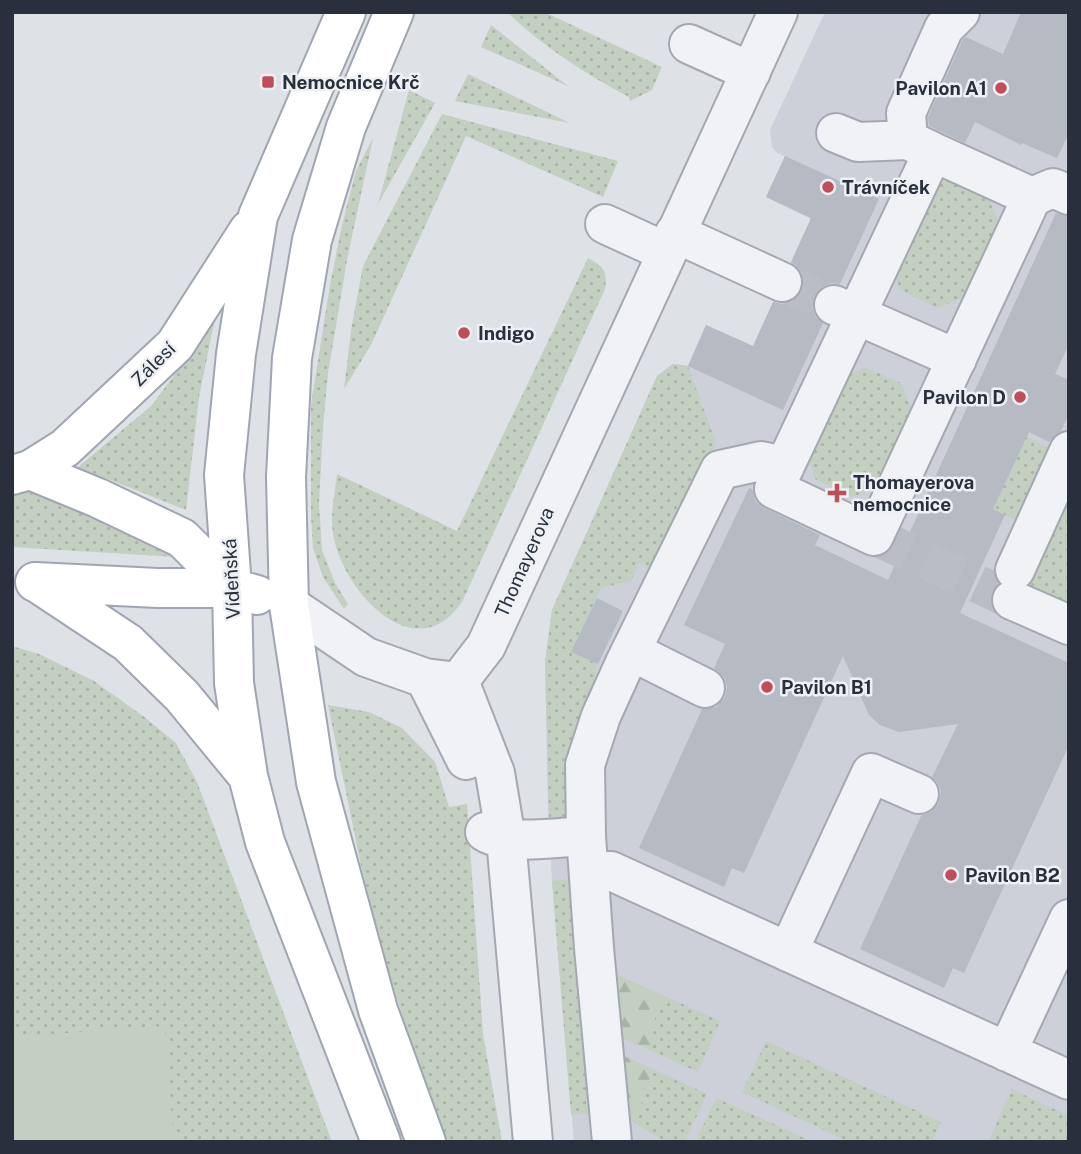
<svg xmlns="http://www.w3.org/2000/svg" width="1081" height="1154" font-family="'Public Sans',sans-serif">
<defs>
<pattern id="grass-dots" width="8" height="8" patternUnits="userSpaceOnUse" patternTransform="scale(1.75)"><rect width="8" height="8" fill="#c3cfc0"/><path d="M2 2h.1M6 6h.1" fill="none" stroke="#a8b2a6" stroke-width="1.8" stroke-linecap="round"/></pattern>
<pattern id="forest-firs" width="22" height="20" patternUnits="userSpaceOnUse" patternTransform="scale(1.75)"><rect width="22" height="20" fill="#c3cfc0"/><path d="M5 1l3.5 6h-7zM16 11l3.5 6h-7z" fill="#a8b2a6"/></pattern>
</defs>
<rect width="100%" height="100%" fill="#dee1e6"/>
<!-- built -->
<path fill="#cdd0d8" d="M825,12H1069V1142H574L552,881L548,805L545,662L552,610L657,376L673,364L688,366L706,325L753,346L811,219L766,197L785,156L777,153L772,147L770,130Z"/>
<!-- grass -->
<path fill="url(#grass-dots)" d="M507,12H544L662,67L652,90L630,101L629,97C587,75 541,45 507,12Z
M491,25L568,86L481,47Z
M468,74L570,123L455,101Z
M409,90L435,103L378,204Z
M442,114L618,161L603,197L466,136L371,345L344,389L351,330L363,266Z
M373,138L347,260L328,373L323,427L319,504L322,550L335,583L348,604L344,609L323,577L313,548L311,517V405L330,285L342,225L356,171Z
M951,179L987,194L999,224L964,297L938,308L900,290L891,263L927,190Z
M588,258C603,266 608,271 605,289L463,600C417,673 341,590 333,533C330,514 335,493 337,474L457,531Z
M214,323L199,397L186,510L78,467L151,406Z
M673,364L688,366L716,443L654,571L639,563L631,581L601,588L572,652L598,664L581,732L575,820L549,825L545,662L552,610L657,376Z
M865,367L901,383L913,413L879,486L853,497L815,479L806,451L841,379Z
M1026,437L1058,452L1024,524L993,509Z
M1069,483V610L1020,588Z
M32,490L193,558L12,547V495Z
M12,646L39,654L94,681L143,716L176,743L197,782L332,1142H12Z
M328,705L369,712L402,728L435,762L449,807L467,804L483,1034L502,1142H443L389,973L362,870Z
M573,879L592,1113L571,1115L552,881Z
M669,998L720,1021L698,1072L652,1051L655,1015Z
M766,1041L941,1122L932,1142H849L742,1092Z
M653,1069L707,1094L685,1142H666L634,1123Z
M1012,1089L1069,1116V1142H988Z
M716,1098L813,1142H699L698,1136Z"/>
<!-- forest -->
<path fill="url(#forest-firs)" d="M609,971L669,998L655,1015L652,1051L614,1034Z
M615,1052L653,1069L634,1123L627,1116Z"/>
<!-- garden -->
<path fill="#c3cfc0" d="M165,1026L174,1142H14L12,1037Z"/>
<!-- building -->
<path fill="#b6bac3" d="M1021,12H1069V133L1057,158L1022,143L1021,145L975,122L965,143L929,126L928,117L962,41L966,37L1003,54Z
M785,156L879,199L840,284L831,283L822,287L814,296L812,308L816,317L823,323L783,410L688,366L706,325L753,346L773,302L783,304L794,300L802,290L804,281L800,270L791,262L811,218L766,197Z
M1056,213L1069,216V344L1055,374L1069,380V414L1061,431L1049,442L1029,432L993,509L1005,515L960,613L1069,663V745L964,973L953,968L944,988L860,949L921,816L931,812L939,803L941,791L937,782L932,777L958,724L899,732L880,725L869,715L843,656L744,873L732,868L724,887L639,848L702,709L716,707L725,697L727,687L724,677L714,668L725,644L684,625L749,488L752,489L756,502L764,508L820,535L815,545L888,580Z
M597,598L623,611L598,664L571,652Z"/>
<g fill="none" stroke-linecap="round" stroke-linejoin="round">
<!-- minor-tunnel -->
<path stroke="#babdc4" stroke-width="38" stroke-dasharray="38 19" stroke-linecap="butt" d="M782,282L831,304
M874,536L1012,600"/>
<defs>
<path id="minor" d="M689,44L751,72
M836,133L858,142L908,140
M933,152L1032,197L874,536L774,489Z
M933,152L908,140L906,113L944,28L960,12
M1032,197L1053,188L1069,195
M605,224L666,252
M675,233L782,282
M834,305L957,359
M1015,570L1069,451
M1012,600L1069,625
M289,605L366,657L425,678L450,681
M631,651L705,688
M425,678L466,760
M459,681L486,646L778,12
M459,681L495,773L506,839L533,1142
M485,832C505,846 561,837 586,836
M590,873L611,871L1069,1080
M788,952L871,773L919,794
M1007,1052L1069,919
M612,1142L594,948L586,836L585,765L601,716L625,663L720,470L761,461L785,466"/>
<path id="major" d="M346,12L258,216L236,354L224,475L232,588L234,683L248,776L265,842L381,1142
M394,12L346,127L312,240L292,358L286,477L289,605L316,782L378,1010L426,1142
M30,470L98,498L182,538L232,588
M12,475L30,470L65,448L175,345L249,230
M35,582L158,588H232L257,595
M36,582L128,643L182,696L247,775"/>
</defs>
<!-- minor casing -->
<use href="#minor" stroke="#a4a8b0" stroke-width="42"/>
<!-- major casing -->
<use href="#major" stroke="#9fa5b1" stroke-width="42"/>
<!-- minor -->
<use href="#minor" stroke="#f1f2f5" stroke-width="38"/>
<!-- major -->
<use href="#major" stroke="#fff" stroke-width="38"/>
</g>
<!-- markers -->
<g fill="#c14d58" stroke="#edf0f4" stroke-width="2.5">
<rect x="261" y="75" width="14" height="14" rx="3.5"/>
<circle cx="1001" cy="88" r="7"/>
<circle cx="828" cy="187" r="7"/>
<circle cx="464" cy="333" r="7"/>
<circle cx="1020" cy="397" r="7"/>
<path d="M833.5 482.5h7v7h7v7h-7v7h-7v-7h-7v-7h7z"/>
<circle cx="767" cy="687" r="7"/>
<circle cx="951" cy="875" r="7"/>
</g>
<g text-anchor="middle" stroke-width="5" stroke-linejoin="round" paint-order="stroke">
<!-- poi labels -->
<g font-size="19" font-weight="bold" fill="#292f3c" stroke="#edf0f4" text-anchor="start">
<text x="282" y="89">Nemocnice Krč</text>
<text x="987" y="95" text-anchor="end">Pavilon A1</text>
<text x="842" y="194">Trávníček</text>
<text x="478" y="340">Indigo</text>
<text x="1006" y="404" text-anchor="end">Pavilon D</text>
<text x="853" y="489">Thomayerova<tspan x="853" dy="22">nemocnice</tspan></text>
<text x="781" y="694">Pavilon B1</text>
<text x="965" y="882">Pavilon B2</text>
</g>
<!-- street labels -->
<g font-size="19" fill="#292f3c" stroke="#edf0f4">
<text transform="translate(153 364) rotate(-45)" y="7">Zálesí</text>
<text transform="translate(524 562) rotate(-66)" y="7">Thomayerova</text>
<text transform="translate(231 579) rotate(-93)" y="7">Vídeňská</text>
</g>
</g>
<!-- border -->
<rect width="1081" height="1154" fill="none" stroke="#292f3c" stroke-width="28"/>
</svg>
